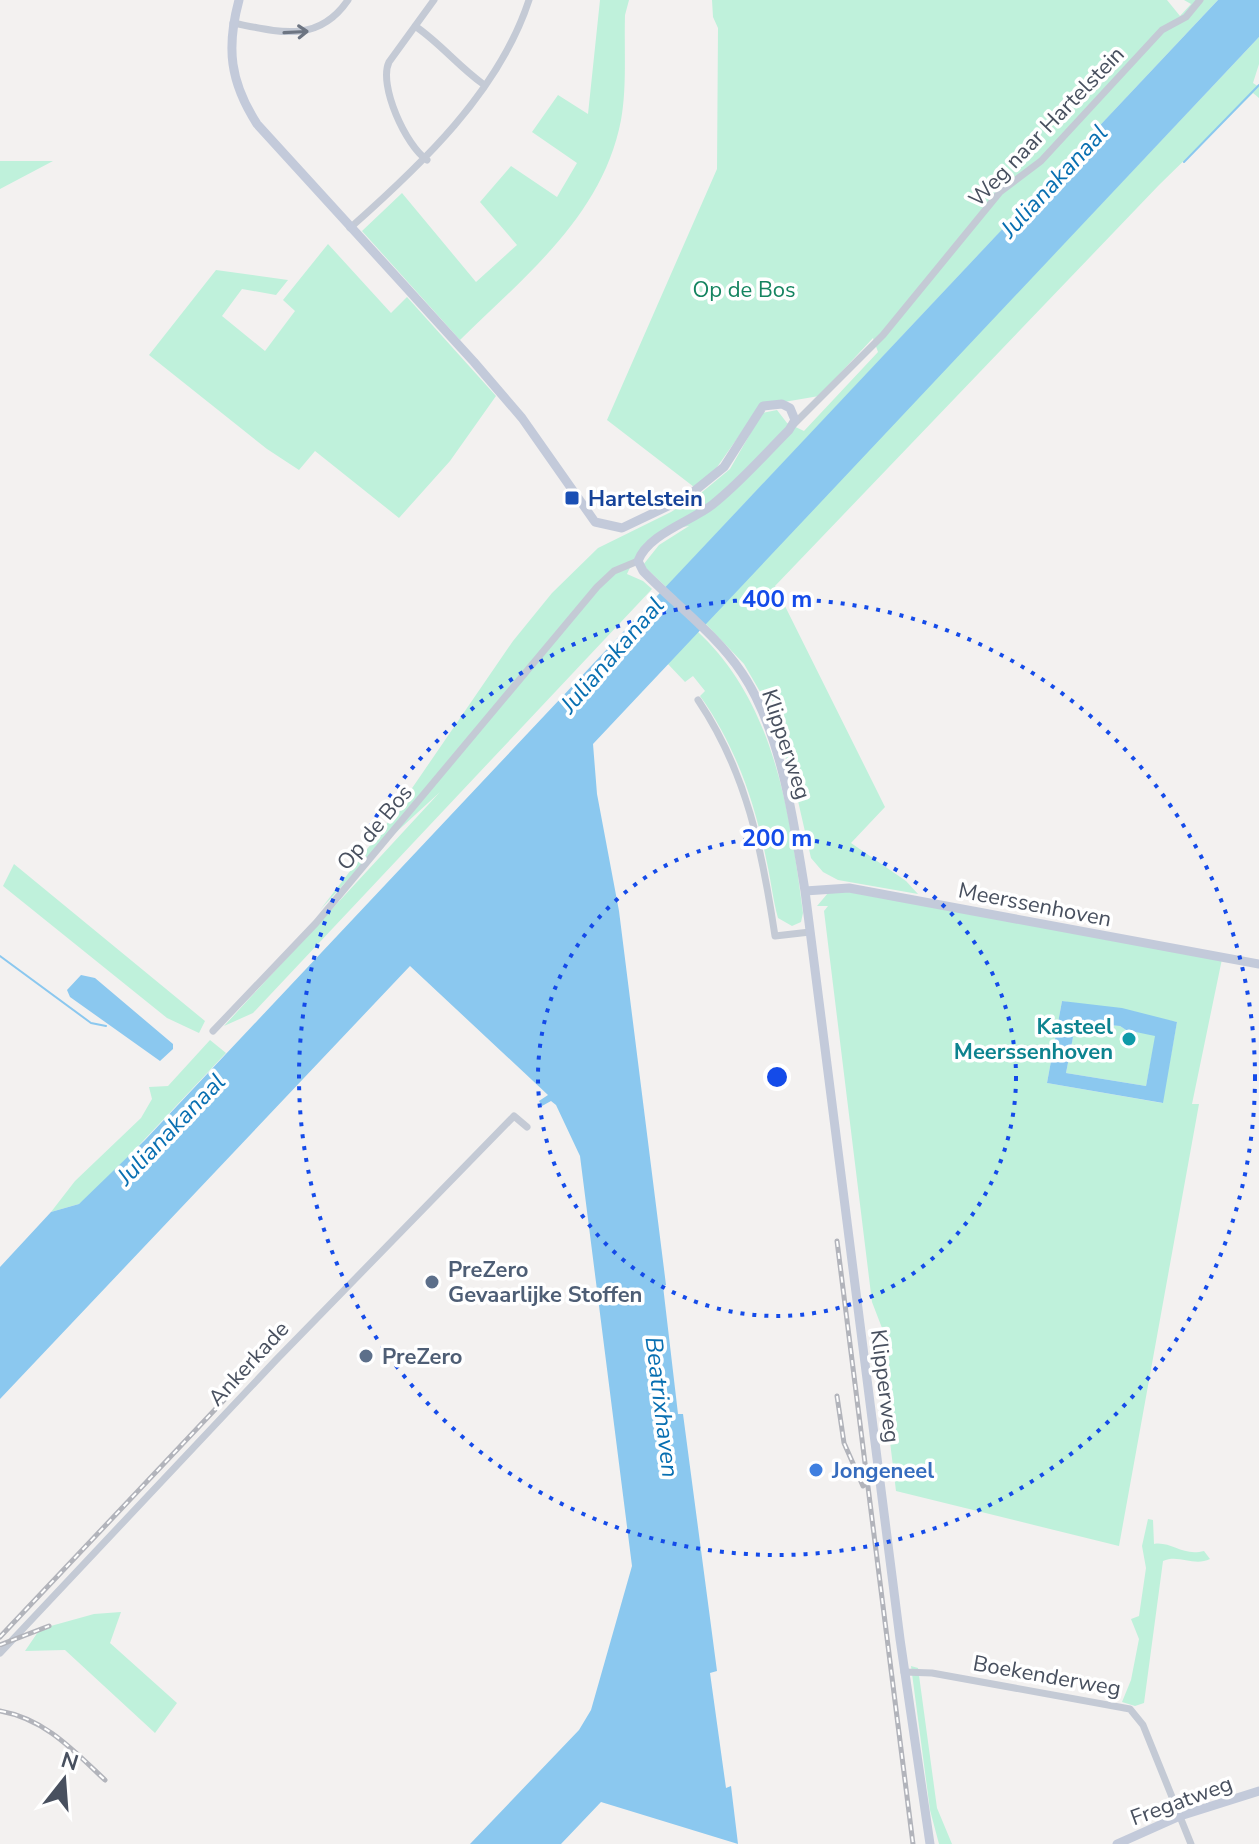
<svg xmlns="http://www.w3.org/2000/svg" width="1259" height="1844" font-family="'Nunito Sans',sans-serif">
<rect width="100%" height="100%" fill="#f3f1f0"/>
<!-- green -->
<path fill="#bff1db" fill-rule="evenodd" d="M600,0H629L625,15C624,49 627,87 621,120C603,215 525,276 460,340L362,231L402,193L476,282L517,245L480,202L511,166L557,197L577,163L532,132L558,95L588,114Z
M712,0H1167L1180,16L1191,4L1184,0H1218L666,587L643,565L659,545L689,526C653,531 642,542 627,574L643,581L652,589L253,1013L224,1026L440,792L367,859L320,910L395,813L513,641L552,593L598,548L671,512L701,493L730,469L762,413L777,410L787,423L804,431L878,352L873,338L819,396L760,406L715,470L694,487L607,420L717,169L718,28L713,17Z
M1259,37V64L1253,83L1259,87V98L1253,93L1159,185L775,586L885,807L851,843L906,881L918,894L838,880L823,872L811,858L793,779L766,702L744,664L705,623Z
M0,161H53L0,189Z
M328,244L391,313L407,297L496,396L450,461L399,518L315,451L299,470L267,449L149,355L216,270L288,280L276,295L242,289L222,316L265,351L295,311L283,300Z
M697,631C775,703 790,813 803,913L801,922L792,926L778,918C773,900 771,881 767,863C755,803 736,746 700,696L705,691L693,676L685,682L667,663Z
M14,864L205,1021L199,1033L167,1018L3,886Z
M843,891L1222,959L1192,1104H1199L1119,1546L896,1491L886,1409L887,1341L872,1302L824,911L828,906H817L828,893ZM1062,1001L1177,1022L1162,1103L1047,1083Z
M1076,1021L1120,1026L1126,1030L1156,1035L1146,1086L1066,1073Z
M210,1040L226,1053L94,1193L79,1204L51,1212L75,1181L141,1118L152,1099L149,1087L168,1086Z
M1148,1519L1153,1520L1154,1544C1171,1541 1183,1557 1204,1551L1210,1559C1194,1567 1179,1554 1163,1561L1144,1703L1135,1706L1122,1702L1131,1680L1139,1639L1131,1619L1139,1616L1146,1568L1142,1546Z
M121,1612L110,1643L177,1703L155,1733L65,1650L25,1651L40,1629L94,1614Z
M911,1666L918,1668L937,1808L952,1844H939L930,1810Z"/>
<!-- water -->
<path fill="#8bc8ef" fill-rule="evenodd" d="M1218,0H1259V37L593,744L597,794L619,911L666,1285L663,1286L678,1414H683L717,1671L710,1673L726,1788L731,1786L738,1844L601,1802L561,1844H470L579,1730L591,1710L632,1566L580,1156L556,1105L551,1101L542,1106L539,1101L548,1095L410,966L0,1399V1267L51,1212L79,1204L145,1140Z
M81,975L95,978L173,1044V1049L160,1061L70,997L67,990Z
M1062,1001L1122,1008L1177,1022L1163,1103L1047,1083ZM1076,1022L1120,1026L1126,1030L1155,1036L1146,1086L1066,1073Z"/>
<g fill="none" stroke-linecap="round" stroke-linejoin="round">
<!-- stream -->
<path stroke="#8bc8ef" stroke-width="2" d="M1184,162L1259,85
M0,956L91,1023L106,1026"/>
<!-- street -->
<path stroke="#c4cad5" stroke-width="7" d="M233,23C279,32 318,44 348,0
M415,26C440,43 458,66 483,84
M427,160C406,146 378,85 389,62L434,0
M350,228C420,166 499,92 529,0
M794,424L883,335L1000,192L1041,161L1162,30L1186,17L1200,0
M698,700C747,773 762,850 775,936L810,932
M213,1031L316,923L597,587L614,571L638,561
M0,1653L276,1360L514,1116L527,1127
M904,1672L932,1673L1130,1709L1143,1725L1191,1844"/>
<!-- secondary -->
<path stroke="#c3cada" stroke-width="9" d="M239,0C226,48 230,82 257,124L474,362L522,418L595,522L622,528L687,497L724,467L763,406L782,404L790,408L795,420L789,430C764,455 740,483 712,505C690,522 648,534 638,561L643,571C675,604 716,634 742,673C781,731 794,822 805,891L900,1639L930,1844
M805,891L849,888L1259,964
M1117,1844L1180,1816L1259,1791"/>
<defs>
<path id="rail" d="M837,1241L913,1844
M837,1396L844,1443L863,1486
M0,1637L260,1362
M0,1645L49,1626
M0,1711C45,1719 73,1750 105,1780"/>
</defs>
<!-- rail casing -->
<use href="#rail" stroke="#b2b4bb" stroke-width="5"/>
<!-- rail -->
<use href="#rail" stroke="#fff" stroke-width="2" stroke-dasharray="6" stroke-linecap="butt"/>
</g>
<!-- one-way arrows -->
<defs><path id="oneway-shaft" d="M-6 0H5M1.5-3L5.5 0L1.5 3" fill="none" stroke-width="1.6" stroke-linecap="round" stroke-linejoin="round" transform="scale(2)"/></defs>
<use stroke="#6d7582" href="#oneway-shaft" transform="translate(296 32) rotate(-3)"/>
<!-- distance rings -->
<g fill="none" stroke="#144be9" stroke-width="4" stroke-dasharray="4 8">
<circle cx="777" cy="1077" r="239"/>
<circle cx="777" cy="1077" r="478"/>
</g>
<!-- markers -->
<rect fill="#1a4fb4" stroke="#fff" stroke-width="3" x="564" y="490" width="16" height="16" rx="4"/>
<circle fill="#0f9aa8" stroke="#fff" stroke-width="3" cx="1129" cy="1039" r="8"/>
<g fill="#5c6f8a" stroke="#fff" stroke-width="3">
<circle cx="432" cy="1282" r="8"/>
<circle cx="366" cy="1356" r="8"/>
</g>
<circle fill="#3f7fe0" stroke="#fff" stroke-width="3" cx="816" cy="1470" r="8"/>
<g text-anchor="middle" stroke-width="7" stroke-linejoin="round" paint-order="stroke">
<!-- street labels -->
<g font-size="22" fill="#48505f" stroke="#fff">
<text transform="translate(1046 126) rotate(-46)" y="8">Weg naar Hartelstein</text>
<text transform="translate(787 744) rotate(72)" y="8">Klipperweg</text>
<text transform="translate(374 827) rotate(-50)" y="8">Op de Bos</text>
<text transform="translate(1035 904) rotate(11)" y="8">Meerssenhoven</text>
<text transform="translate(248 1363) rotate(-47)" y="8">Ankerkade</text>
<text transform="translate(886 1386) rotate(83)" y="8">Klipperweg</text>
<text transform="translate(1047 1675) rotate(10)" y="8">Boekenderweg</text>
<text transform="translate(1181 1800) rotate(-20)" y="8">Fregatweg</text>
</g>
<!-- park labels -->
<g font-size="22" fill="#158460" stroke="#fff">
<text x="744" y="297">Op de Bos</text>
</g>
<!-- transit labels -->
<g font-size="22" font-weight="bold" fill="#164399" stroke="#fff" text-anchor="start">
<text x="588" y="506">Hartelstein</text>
</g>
<!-- culture labels -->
<g font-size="22" font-weight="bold" fill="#0d838f" stroke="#fff" text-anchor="end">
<text x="1113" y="1034">Kasteel<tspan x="1113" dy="25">Meerssenhoven</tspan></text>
</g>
<!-- service labels -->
<g font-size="22" font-weight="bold" fill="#4e5e75" stroke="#fff" text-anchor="start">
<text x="448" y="1277">PreZero<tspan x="448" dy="25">Gevaarlijke Stoffen</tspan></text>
<text x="382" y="1364">PreZero</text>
</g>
<!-- shop labels -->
<g font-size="22" font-weight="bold" fill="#366cbe" stroke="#fff" text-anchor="start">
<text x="832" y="1478">Jongeneel</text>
</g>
<!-- water labels -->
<g font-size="24" font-style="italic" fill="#086fb1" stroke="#fff">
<text transform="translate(1054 181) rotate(-47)" y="8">Julianakanaal</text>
<text transform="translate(612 655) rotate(-49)" y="8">Julianakanaal</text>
<text transform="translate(171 1129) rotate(-46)" y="8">Julianakanaal</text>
<text transform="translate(662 1407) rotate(83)" y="8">Beatrixhaven</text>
</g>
</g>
<circle cx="777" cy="1077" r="12" fill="#144be9" stroke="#fff" stroke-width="4"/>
<g font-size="24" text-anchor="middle" font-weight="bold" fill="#144be9" stroke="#fff" stroke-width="7" stroke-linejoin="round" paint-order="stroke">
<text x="777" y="607">400 m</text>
<text x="777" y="846">200 m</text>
</g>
<!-- north arrow -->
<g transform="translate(64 1780) rotate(17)" stroke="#ffffff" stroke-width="6" paint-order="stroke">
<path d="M0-6L14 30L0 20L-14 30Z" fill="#48505f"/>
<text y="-12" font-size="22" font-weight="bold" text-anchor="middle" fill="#48505f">N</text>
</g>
</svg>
